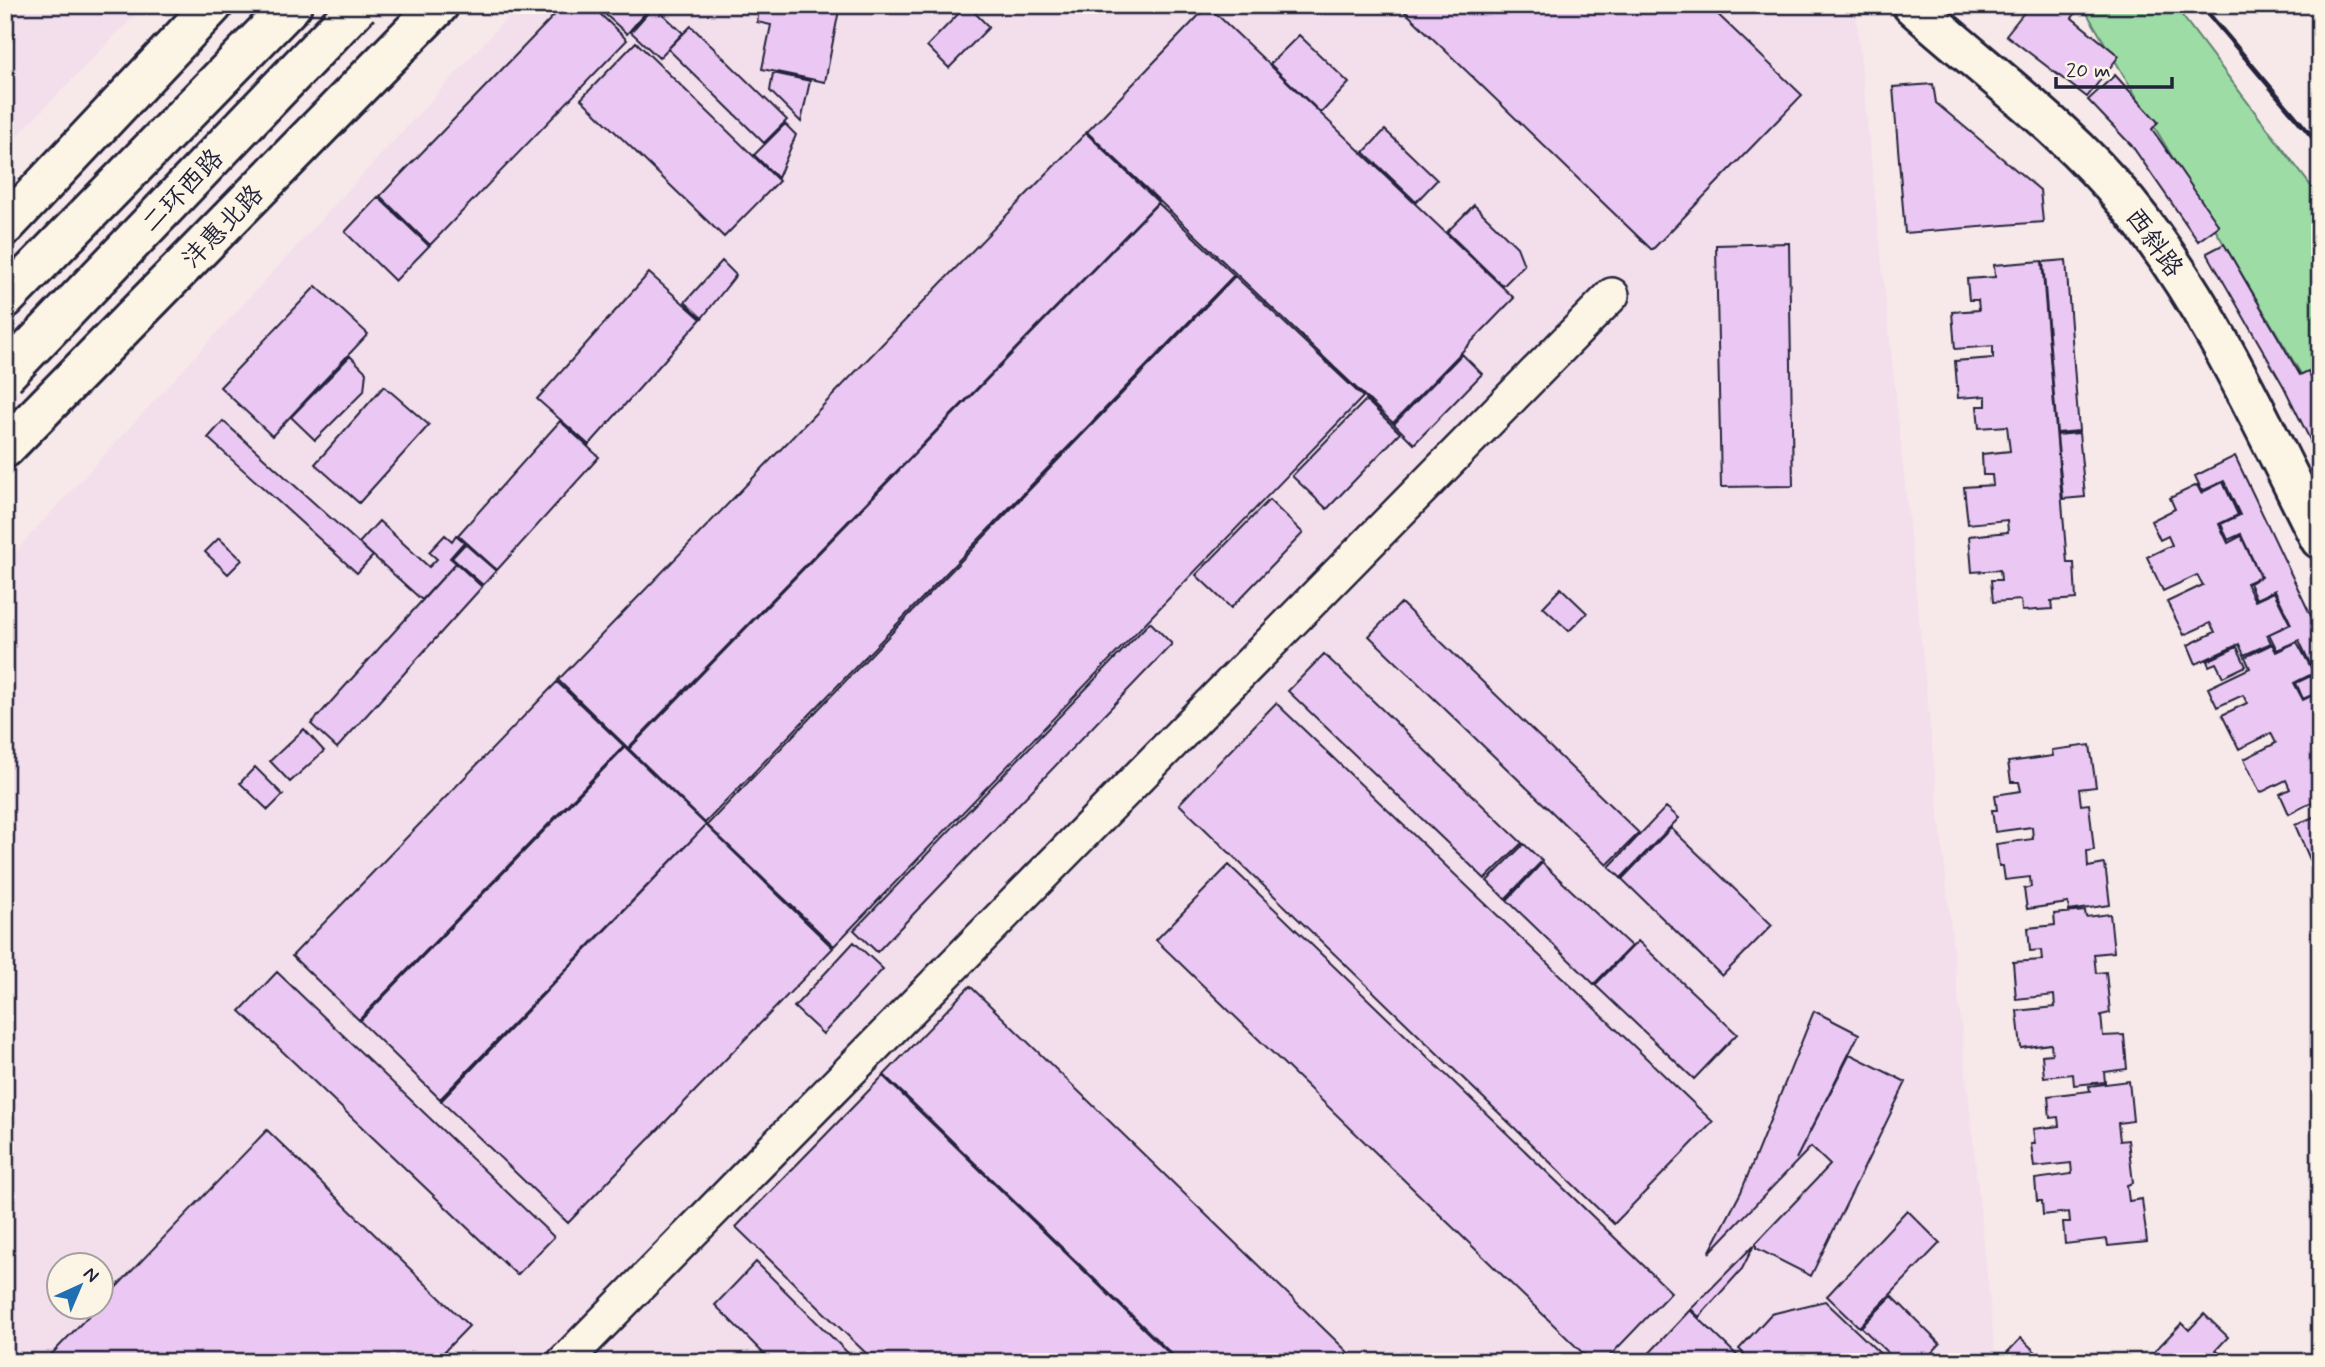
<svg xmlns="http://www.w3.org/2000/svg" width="2325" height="1367" font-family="Mynerve,'LXGW WenKai TC',sans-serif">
<rect width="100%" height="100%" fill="#f7e8e9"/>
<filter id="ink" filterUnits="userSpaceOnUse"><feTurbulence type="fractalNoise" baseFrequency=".0143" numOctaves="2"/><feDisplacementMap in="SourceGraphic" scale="14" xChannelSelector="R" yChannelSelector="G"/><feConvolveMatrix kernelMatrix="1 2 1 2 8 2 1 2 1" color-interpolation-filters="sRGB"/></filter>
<g filter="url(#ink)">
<!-- built -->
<path fill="#f3deec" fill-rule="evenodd" d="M5,5H145L5,148Z
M519,5H1855L1996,1362H5V563ZM60,1266H102V1308H60Z"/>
<!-- green -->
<path fill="#9ddda5" stroke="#608070" stroke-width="2" d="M2082,5H2174L2320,198V406Z"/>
<!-- building -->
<path fill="#ebc8f3" stroke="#22223b" stroke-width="2" d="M564,5H591L627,40L430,245L380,196Z
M595,5H652L627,34Z
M760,5H840L825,82L762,69L771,25L757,22Z
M967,5L989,27L949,68L927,46Z
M1398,5H1708L1802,95L1652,250Z
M2030,5H2082L2072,18L2119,56L2087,97L2006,35Z
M654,6L683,33L659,58L631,32Z
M1208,6L1514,298L1393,423L1087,132Z
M691,26L787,120L764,143L668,49Z
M1299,35L1349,83L1321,113L1270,64Z
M636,42L779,181L724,237L581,99Z
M773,73L810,81L801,122L770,91Z
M2115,75L2158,122L2152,129L2219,226L2198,241L2132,146L2088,100Z
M1933,84L1936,103L2040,190L2043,222L1905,233L1893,87Z
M785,124L796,135L778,178L754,155Z
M1385,130L1437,180L1416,202L1364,152Z
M1086,133L1158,202L628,748L558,680Z
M378,197L429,246L395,281L345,232Z
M1158,203L1234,275L705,823L629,749Z
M1474,205L1517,247L1524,265L1503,286L1447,232Z
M1789,243L1793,486L1721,487L1716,245Z
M2224,244L2300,375L2308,371L2320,394V460L2284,387L2207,253Z
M2066,260L2079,431L2057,433L2043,262Z
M722,261L736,275L702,318L685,302Z
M2042,261L2067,563H2074L2076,599L2051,601L2052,609L2022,611L2021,600L1993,602L1991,580H2001L2000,570L1972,572L1969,536L2008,532L2007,520L1968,524L1964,487L1993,485L1992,475H1983L1982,454L2010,451L2007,426L1979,428L1977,406H1986V396L1958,398L1955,361L1993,358V346L1955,349L1952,312L1979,310L1978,300H1969L1967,279L1995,277L1994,265Z
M649,273L701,319L589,445L537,399Z
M1235,276L1363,397L834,946L707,825Z
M316,286L368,334L272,436L220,387Z
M1462,354L1482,374L1414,444L1394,424Z
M350,356L366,372L364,391L315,440L291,417Z
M384,386L429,425L359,503L315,464Z
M1366,400L1400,433L1327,509L1292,476Z
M223,421L373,556L357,573L208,438Z
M560,421L599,457L497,570L458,535Z
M2079,433L2085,497L2063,499L2057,435Z
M2235,456L2320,635V700L2316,693L2303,699L2296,683L2315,674L2299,640L2277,650L2269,634L2291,624L2275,590L2256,599L2249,583L2261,577L2242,537L2241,534L2228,540L2221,524L2240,515L2224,481L2202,491L2195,476Z
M2223,482L2238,515L2219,524L2228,543L2241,536L2260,577L2246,583L2255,601L2274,592L2290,624L2267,635L2271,643L2244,655L2239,644L2196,664L2188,645L2215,632L2210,623L2184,635L2167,602L2203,585L2197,575L2163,591L2147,557L2172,545L2168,536L2160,540L2151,521L2175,509L2170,498L2197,485L2201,493Z
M1269,500L1303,533L1231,608L1196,575Z
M379,521L429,567L437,559L429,552L445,535L452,541L456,535L464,542L450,558L456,563L422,600L359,543Z
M219,538L242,560L228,574L205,552Z
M465,544L496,571L483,585L452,558Z
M456,563L482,587L337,748L311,724Z
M1561,588L1587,613L1569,631L1543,607Z
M1401,603L1639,833L1607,865L1369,636Z
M1150,622L1172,644L877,952L854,930Z
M2297,642L2314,673L2294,683L2303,700L2315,694L2320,704V812L2314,801L2289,814L2280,794L2290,789L2286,780L2260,793L2244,759L2276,743L2271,733L2239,749L2222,715L2247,703L2243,695L2217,707L2208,688L2250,668L2245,657L2272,644L2276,652Z
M2237,647L2246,666L2223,677L2216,663L2209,666L2207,661Z
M1324,654L1522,843L1485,879L1288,691Z
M557,682L624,746L359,1020L292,956Z
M1276,703L1713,1122L1614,1224L1179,804Z
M304,729L324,751L290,782L270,761Z
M2090,745L2096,787L2079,789L2081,805L2089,804L2094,850L2087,851L2088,867L2105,864L2110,905L2069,911L2068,903L2027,909L2024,889L2031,887L2030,877L2005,880L2003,866H1999L1996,844L2033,839L2032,827L1995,832L1992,810H1997L1995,795L2021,791L2019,782H2011L2008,762L2053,756L2052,750Z
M625,747L706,825L440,1099L360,1021Z
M255,767L283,795L268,810L240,783Z
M1666,807L1679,818L1621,878L1609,867Z
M2320,814V858L2311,862L2295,825Z
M706,825L833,948L568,1223L441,1101Z
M1671,828L1772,925L1722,976L1622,879Z
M1524,844L1542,861L1505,899L1487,881Z
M1542,863L1631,946L1594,984L1507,900Z
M1229,865L1671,1292L1604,1362H1592L1156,940Z
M2085,911L2086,917L2110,914L2114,952L2094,954L2096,973L2106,972L2110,1013L2101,1015L2103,1036L2124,1035L2127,1069L2104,1072L2105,1082L2074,1085L2073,1074L2044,1077L2042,1055L2052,1054L2051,1044L2021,1048L2017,1011L2055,1007L2054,995L2016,999L2013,962L2042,960L2041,950L2030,951L2028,928L2055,925L2054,914Z
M1638,941L1737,1034L1694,1079L1595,985Z
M854,942L883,969L823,1034L794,1007Z
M277,972L554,1237L517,1275L240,1011Z
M970,986L1358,1362H1180L884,1075Z
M1814,1011L1859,1034L1796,1159L1850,1054L1906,1082L1811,1276L1756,1248V1243L1830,1165L1811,1147L1709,1253L1741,1192Z
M883,1076L1178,1362H875L736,1227Z
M2129,1081L2133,1121L2118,1123L2120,1141L2128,1140L2133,1183L2127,1185L2129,1201L2142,1199L2147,1242L2108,1246L2107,1239L2065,1244L2063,1222H2070L2069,1212L2043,1215L2042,1201H2037L2035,1179L2072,1174L2071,1163L2034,1167L2031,1144H2035L2033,1129L2059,1126L2058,1117L2050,1118L2048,1096L2090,1091L2089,1086Z
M267,1130L469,1326L434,1362H44L96,1308H102V1302Z
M1907,1210L1940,1243L1859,1327L1827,1296Z
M1754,1245L1742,1269L1699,1317L1691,1309Z
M756,1262L857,1362H772L715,1305Z
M1892,1296L1940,1344L1923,1362H1897L1861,1327Z
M1825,1301L1889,1362H1752L1739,1349L1771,1314Z
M1690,1310L1744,1362H1641Z
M2204,1314L2228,1337L2216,1350L2228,1362H2144L2182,1323L2189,1330Z
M2021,1338L2046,1362H2002L2000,1360Z"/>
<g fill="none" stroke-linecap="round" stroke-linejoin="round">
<defs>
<path id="minor" d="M564,1362L1612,295"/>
<path id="tertiary" d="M1912,5C1984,70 2066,128 2127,203C2209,304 2262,424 2320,539"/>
<path id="secondary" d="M5,226L213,5
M5,448L439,5"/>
<path id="trunk" d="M5,299L292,5"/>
</defs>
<!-- minor casing -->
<use href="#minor" stroke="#22223b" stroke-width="38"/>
<!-- tertiary casing -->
<use href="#tertiary" stroke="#22223b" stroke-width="44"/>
<!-- secondary casing -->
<use href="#secondary" stroke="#22223b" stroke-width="44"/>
<!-- trunk casing -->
<use href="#trunk" stroke="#22223b" stroke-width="44"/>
<!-- minor -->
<use href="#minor" stroke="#fcf5e5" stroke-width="33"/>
<!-- tertiary -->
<use href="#tertiary" stroke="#fcf5e5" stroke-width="38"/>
<!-- secondary -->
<use href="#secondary" stroke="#fcf5e5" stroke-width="38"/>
<!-- trunk -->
<use href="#trunk" stroke="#fcf5e5" stroke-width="38"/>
<!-- rail -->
<path stroke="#22223b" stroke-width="5" d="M2201,5L2320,146"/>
<defs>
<path id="trunk-bridge" d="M5,375L359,5"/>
</defs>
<!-- trunk-bridge casing -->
<use href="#trunk-bridge" stroke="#22223b" stroke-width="44" stroke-linecap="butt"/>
<!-- trunk-bridge -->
<use href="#trunk-bridge" stroke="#fcf5e5" stroke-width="38"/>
</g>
</g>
<g text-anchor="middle" stroke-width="5" stroke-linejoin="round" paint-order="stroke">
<!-- street labels -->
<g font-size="26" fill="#22223b" stroke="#fcf5e5">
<text transform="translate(182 190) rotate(-46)" y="9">二环西路</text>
<text transform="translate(222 226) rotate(-46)" y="9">沣惠北路</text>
<text transform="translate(2155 242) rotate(54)" y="9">西斜路</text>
</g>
</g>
<!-- margin -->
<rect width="2325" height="1367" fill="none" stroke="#fcf5e5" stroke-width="28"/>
<rect x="14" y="14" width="2297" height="1339" fill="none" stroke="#22223b" stroke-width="2.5" filter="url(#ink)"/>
<!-- north arrow -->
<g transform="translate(80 1286) rotate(44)"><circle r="33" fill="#fcf5e5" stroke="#a5a1a1" stroke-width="2"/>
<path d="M0-5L12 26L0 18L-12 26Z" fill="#1f6fb2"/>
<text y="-10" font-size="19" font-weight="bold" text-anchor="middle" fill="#22223b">N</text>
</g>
<!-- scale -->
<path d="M2056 77v10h116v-10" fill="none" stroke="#22223b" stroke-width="3.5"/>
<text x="2066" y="77" font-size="21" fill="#22223b" stroke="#fcf5e5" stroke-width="5" paint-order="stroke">20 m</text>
</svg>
